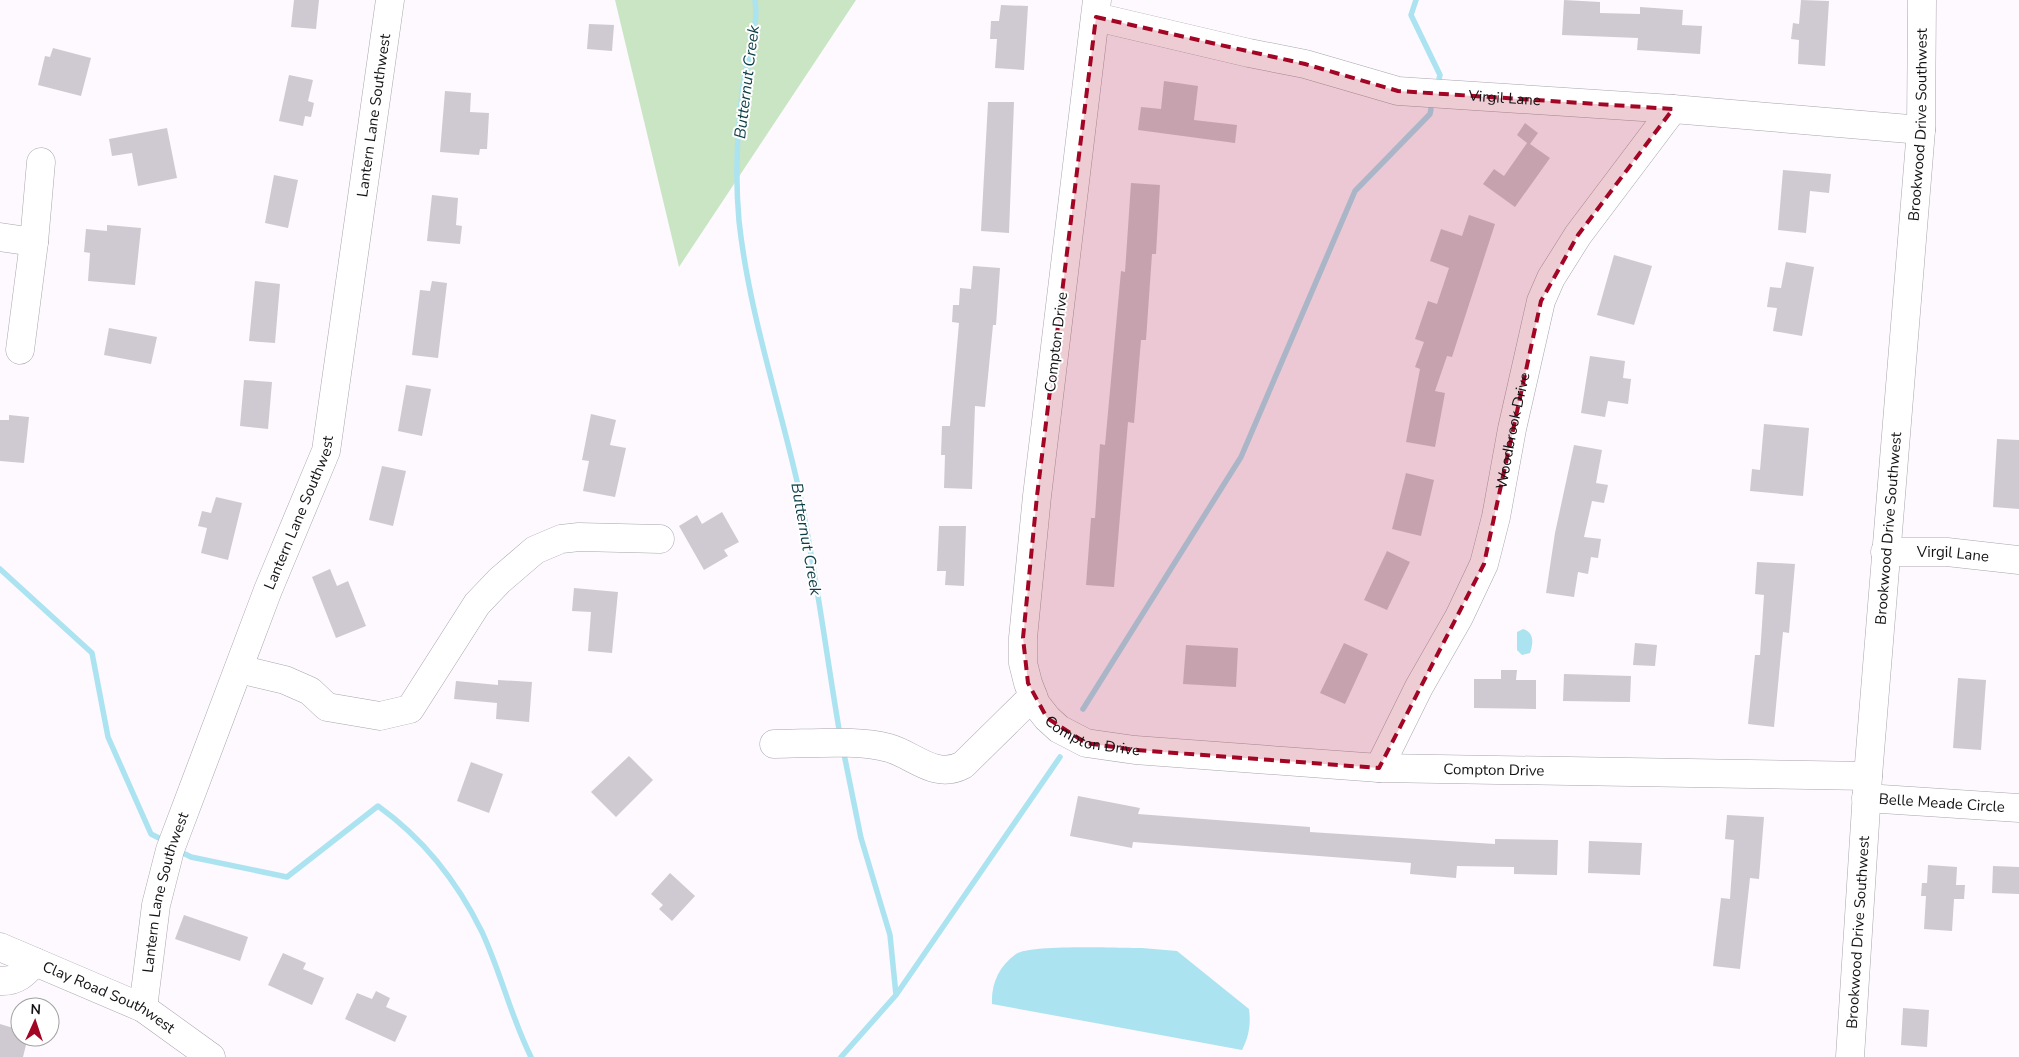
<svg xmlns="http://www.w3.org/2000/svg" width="2019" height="1057" font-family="'Nunito Sans',sans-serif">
<rect width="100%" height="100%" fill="#fdf9ff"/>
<!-- green -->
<path fill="#c9e5c3" d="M615,0H856L679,267Z"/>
<!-- water -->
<path fill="#ace3f0" d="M1523,629C1535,633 1533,644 1530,653L1522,655L1517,650V632Z
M1142,948L1177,951L1249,1009C1251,1023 1249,1037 1242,1050L992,1004C991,984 999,966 1016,954C1030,944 1120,948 1142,948Z"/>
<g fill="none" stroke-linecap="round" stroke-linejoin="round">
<!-- stream -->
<path stroke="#ace3f0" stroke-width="5.5" d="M755,0C759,28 747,58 743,86C737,130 735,177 739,221C749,313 779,400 799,490C816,571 826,653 840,735
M1416,0L1411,15L1440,75L1439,79
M0,569L92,653L108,737L151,834L159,838
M1083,709L1241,457L1355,191L1430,114L1431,109
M843,749L861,838L890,935L896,995
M185,854L191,857L287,877L378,806C424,839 457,881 482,932C501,973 511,1017 531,1057
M841,1057L896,995L1060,757"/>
</g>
<!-- building -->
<path fill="#cfcad1" d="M294,0H319L316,29L291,27Z
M1564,0L1600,2V13L1640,14V7L1683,10L1682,25L1702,26L1700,54L1637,50L1638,38L1562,35Z
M1801,0L1829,1L1825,66L1798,64L1799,40L1791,39L1793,23L1799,24Z
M1001,5L1028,6L1024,70L995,68L997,39H990L991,21H999Z
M589,24L614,25L612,51L587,49Z
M53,48L91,58L81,96L38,85L45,56L50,57Z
M289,75L313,80L308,101L314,103L311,117L305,116L303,126L279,121Z
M1164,81L1198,86L1194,120L1237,125L1235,143L1138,130L1141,107L1161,109Z
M445,91L471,93L470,112L489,113L487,149H480L479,155L440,152Z
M988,102H1014L1009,233L981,231Z
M1525,123L1538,133L1530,144L1550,158L1515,207L1483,184L1494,169L1504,176L1527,143L1517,135Z
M167,128L177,178L138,186L132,153L112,156L109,139Z
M1783,170L1831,174L1829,193L1810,191L1806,233L1778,230Z
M274,175L298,180L288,228L265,223Z
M1131,183L1160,185L1156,254H1152L1146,340H1141L1134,423L1128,422L1114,587L1086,585L1091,518H1095L1100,444L1105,445L1121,271L1125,272Z
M432,195L458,198L456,225L462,226L460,244L427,241Z
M1469,215L1495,224L1452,357L1447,356L1435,391L1445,393L1435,447L1406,442L1420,369L1415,367L1424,342L1415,339L1428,301L1437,304L1449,268L1430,261L1441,229L1462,236Z
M107,225L141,228L135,285L88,281L90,253L84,252L86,229L107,231Z
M1614,255L1652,266L1634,325L1597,315Z
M1786,262L1814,267L1802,336L1773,331L1777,308L1767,307L1770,287L1781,288Z
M973,266L1000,268L996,325H993L985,407L975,406L972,489L944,488L945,455H941L942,426H950L959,323L952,322L953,305H959L960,288L971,289Z
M255,281L280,284L275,343L249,341Z
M432,281L447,283L438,358L412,355L420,290L430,291Z
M109,328L157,337L151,364L104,355Z
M1590,356L1625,361L1623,378L1631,379L1628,404L1608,401L1605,417L1581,413Z
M244,380L272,382L268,429L240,426Z
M406,385L431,389L422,436L398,431Z
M591,414L616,420L610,445L626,448L615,497L583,491L589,461L582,460Z
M9,415L29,417L24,463L0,461V420H9Z
M1764,424L1809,428L1803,496L1750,491L1752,469L1760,470Z
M1997,439L2019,440V509L1993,507Z
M1574,445L1602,450L1596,483L1608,485L1604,503L1592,501L1584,537L1601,539L1598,558L1591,557L1588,574L1578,572L1574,597L1546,593L1555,533Z
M382,466L406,471L393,526L369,520Z
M1406,473L1434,480L1421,536L1392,529Z
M216,497L242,503L228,560L201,553L207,528L198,526L202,511L211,513Z
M722,512L739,542L724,550L728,556L704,570L679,526L697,515L702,524Z
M939,526H966L964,586L945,585L946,571H937Z
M1387,551L1410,562L1387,610L1364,600Z
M1757,562L1795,564L1789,633L1783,632L1774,727L1748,724L1755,655H1760L1764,595L1755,594Z
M330,569L337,586L348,581L366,626L336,638L312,577Z
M574,588L618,592L612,653L588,651L591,612L572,611Z
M1344,643L1368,654L1345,704L1320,693Z
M1635,643L1657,645L1655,666L1633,665Z
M1186,645L1238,648L1236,687L1183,684Z
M1501,670H1517L1516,680H1536V709L1474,708V679H1501Z
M1564,674L1631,676L1630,702L1563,701Z
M1958,678L1986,680L1981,750L1953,748Z
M498,680L532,682L529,722L496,719L497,703L454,699L456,681L498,685Z
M629,756L653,780L616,817L591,792Z
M471,762L503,774L489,813L457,801Z
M1078,796L1140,808L1138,814L1310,827V832L1495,844V839L1558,840L1557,875L1514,874V867L1457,866L1456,878L1410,874L1411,863L1133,842L1132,848L1070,836Z
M1727,815L1764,817L1759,879L1750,878L1740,969L1713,966L1721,898L1730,899L1734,840L1725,839Z
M1589,841L1642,843L1640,875L1588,873Z
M1928,865L1957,867L1956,885H1965L1964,899H1954L1952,931L1924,929L1926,896H1921L1922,883H1927Z
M1993,866L2019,867V894L1992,893Z
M670,873L695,896L672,921L659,909L663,905L651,894Z
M184,915L248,937L240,961L175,939Z
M283,953L306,963L303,969L324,978L312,1005L268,985Z
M376,991L390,998L386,1007L407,1016L395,1042L345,1019L357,993L372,999Z
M1903,1008L1929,1010L1927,1047L1901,1045Z
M0,1024L20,1030V1037H28L23,1057H0Z"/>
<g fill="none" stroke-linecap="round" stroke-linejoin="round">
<defs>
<g id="minor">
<path id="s1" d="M1097,0L1037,496L1023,638V663L1028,683L1036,704L1047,718L1059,729L1086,743L1135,750L1379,768L1868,776"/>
<path id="s2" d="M1096,17L1249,53L1305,64L1398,91L1673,109L1921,130"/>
<path d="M0,237L34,242"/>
<path d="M20,350L34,242L41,162"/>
<path id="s3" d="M1885,552H1947L2019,560"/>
<path d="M239,669L285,680L310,691L327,707L380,716L410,709L477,604L500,580L535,550L561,539L579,537L660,539"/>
<path d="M774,744C808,744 857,739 889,748C914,755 935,780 963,765L1033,696"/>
<path id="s4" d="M1379,768L1419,687L1459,617L1484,564L1496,517L1512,429L1541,301L1551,278L1578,235L1673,109"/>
<path id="s5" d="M1866,798L2019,808"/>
<path id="s6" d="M0,947L143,1008L211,1057"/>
<path d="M0,981C17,982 25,973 35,962"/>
<path id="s7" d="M143,1008L156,905L170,850L268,590L326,451L390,0"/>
<path id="s8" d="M1850,1057L1868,776L1921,130L1922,0"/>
</g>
</defs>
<!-- minor casing -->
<use href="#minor" stroke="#a9a5ac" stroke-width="29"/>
<!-- minor -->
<use href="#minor" stroke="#fff" stroke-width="28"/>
</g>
<!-- marked area -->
<path fill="#a30524" fill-opacity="0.2" stroke="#a30524" stroke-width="4" stroke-dasharray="10 6" stroke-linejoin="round" d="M1096,17L1305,64L1398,91L1673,109L1578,235L1541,301L1484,564L1379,768L1135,750L1086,743L1047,718L1028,683L1023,638L1037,496Z"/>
<g text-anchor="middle" stroke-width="4" stroke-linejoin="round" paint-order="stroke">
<!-- street labels -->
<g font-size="15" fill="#141315" stroke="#fff">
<text dy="5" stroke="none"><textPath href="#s2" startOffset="418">Virgil Lane</textPath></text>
<text dy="5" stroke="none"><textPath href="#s7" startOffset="928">Lantern Lane Southwest</textPath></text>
<text dy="5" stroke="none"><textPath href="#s8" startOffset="935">Brookwood Drive Southwest</textPath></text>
<text transform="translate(1056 342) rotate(-83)" y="5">Compton Drive</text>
<text dy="5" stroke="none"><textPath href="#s4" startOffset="366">Woodbrook Drive</textPath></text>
<text dy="5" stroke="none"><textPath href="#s7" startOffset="522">Lantern Lane Southwest</textPath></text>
<text dy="5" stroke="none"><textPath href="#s8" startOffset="530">Brookwood Drive Southwest</textPath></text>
<text dy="5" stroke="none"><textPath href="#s3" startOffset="68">Virgil Lane</textPath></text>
<text dy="5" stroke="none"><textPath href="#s1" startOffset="779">Compton Drive</textPath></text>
<text dy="5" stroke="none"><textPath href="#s1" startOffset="1184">Compton Drive</textPath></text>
<text dy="5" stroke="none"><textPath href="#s5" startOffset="76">Belle Meade Circle</textPath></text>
<text dy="5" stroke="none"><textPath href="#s7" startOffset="118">Lantern Lane Southwest</textPath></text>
<text dy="5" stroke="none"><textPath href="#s8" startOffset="125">Brookwood Drive Southwest</textPath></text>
<text dy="5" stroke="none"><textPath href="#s6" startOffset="120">Clay Road Southwest</textPath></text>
</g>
<!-- water labels -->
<g font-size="16" font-style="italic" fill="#0c3e48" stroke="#fff">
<text transform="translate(746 82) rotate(-83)" y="6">Butternut Creek</text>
<text transform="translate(807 539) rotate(80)" y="6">Butternut Creek</text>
</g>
</g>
<!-- north arrow -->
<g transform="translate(35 1022) rotate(3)"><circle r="24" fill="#ffffff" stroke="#a1a1a1"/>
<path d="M0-4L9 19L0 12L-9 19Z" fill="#a30524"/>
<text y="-8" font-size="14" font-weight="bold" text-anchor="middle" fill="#141315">N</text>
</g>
</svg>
